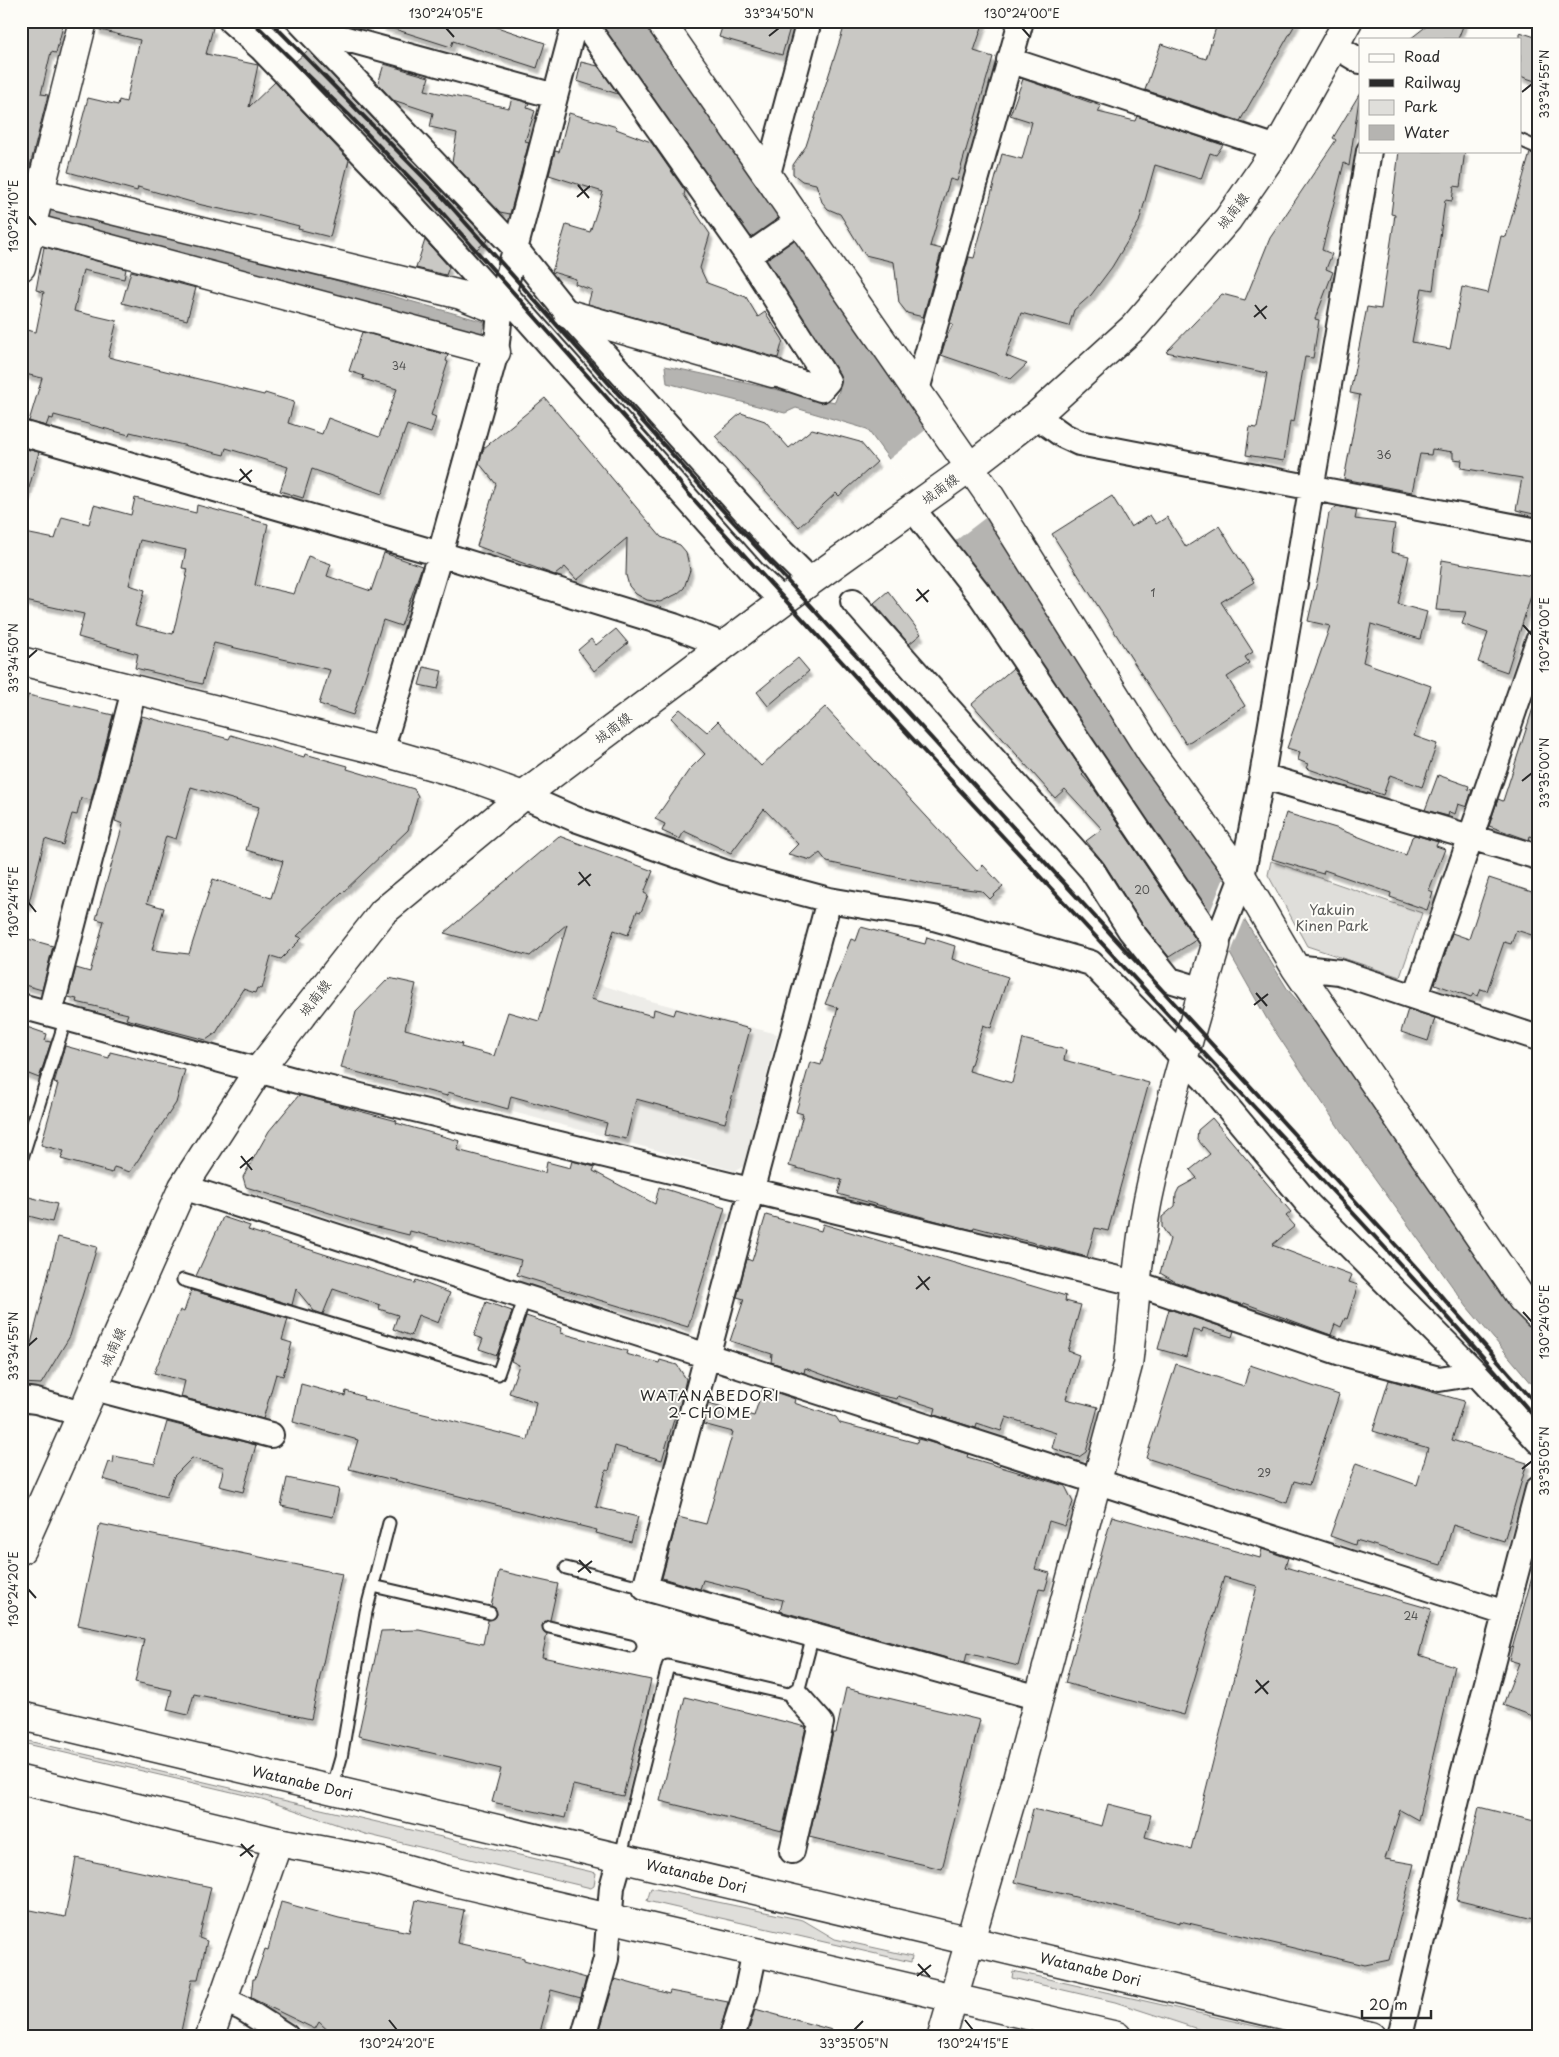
<svg xmlns="http://www.w3.org/2000/svg" width="1559" height="2057" font-family="'Playpen Sans','Klee One',sans-serif">
<defs>
<filter id="shadow"><feDropShadow dx="3" dy="5.5" stdDeviation="1" flood-color="#0004"/></filter>
</defs>
<rect width="100%" height="100%" fill="#fdfcf7"/>
<filter id="ink" filterUnits="userSpaceOnUse"><feTurbulence type="fractalNoise" baseFrequency=".02" numOctaves="2"/><feDisplacementMap in="SourceGraphic" scale="10" xChannelSelector="R" yChannelSelector="G"/><feConvolveMatrix kernelMatrix="1 2 1 2 8 2 1 2 1" color-interpolation-filters="sRGB"/></filter>
<g filter="url(#ink)">
<!-- built -->
<path fill="#edece8" d="M556,970L651,1001L777,1034L744,1166L735,1171L513,1112Z"/>
<!-- green -->
<path fill="#dfdeda" stroke="#858482" d="M1271,861L1422,913L1400,977L1307,946L1268,875Z
M28,1741L588,1871L596,1873L594,1886L591,1888L365,1834L262,1799L27,1744Z
M651,1888L803,1920L835,1939L912,1956L911,1962L647,1901Z
M1013,1971L1299,2036H1226L1198,2029L1115,2002L1012,1978Z"/>
<!-- water -->
<path fill="#b5b4b1" stroke="#7e7d7b" d="M598,21H643L691,83L779,217L988,516L1227,877L1245,920L1288,990L1324,1031L1509,1299L1538,1330V1391L1467,1307L1343,1134L1267,1019L1211,920L951,544L867,429L796,408L785,413L667,383L665,366L835,402L840,388L763,260L654,109Z
M53,201L485,322L479,342L48,221Z"/>
<!-- pier -->
<path fill="#fdfcf7" d="M928,428L989,515L950,545L887,461Z
M1226,873L1246,916L1229,957L1207,919Z"/>
<!-- building -->
<path fill="#c9c8c4" stroke="#2b2b2b" fill-rule="evenodd" filter="url(#shadow)" d="M21,21H45L63,26L56,53L51,52L41,94L48,95L28,174L21,173Z
M98,21H192L213,28L206,54L258,65L249,107L275,82L349,160L330,237L298,229L299,226L248,213V215L202,205L138,187L137,191L68,172L88,98L118,105L119,100L126,102L140,40L97,29Z
M383,21H479L545,43L537,68L453,41L451,47L382,25Z
M724,21H792L782,55L719,37Z
M846,21H984L974,51L993,57L957,181L950,179L930,246L942,249L923,317L907,313L899,303L894,262L865,255L840,214L828,209L822,202L816,184L802,181L793,174V165L806,146Z
M1218,21H1297L1240,121L1145,90L1161,44L1206,59Z
M1433,21H1465L1458,39H1410Z
M1520,32L1538,38V82L1520,76Z
M308,50L488,240L473,252L294,63Z
M581,62L598,66L618,94L577,81Z
M384,64L429,77L425,90L509,108L512,98L529,103L527,108L535,111L525,141L529,142L510,214L500,212L452,162L457,133L430,127L433,113L393,100L378,84Z
M1023,79L1101,106L1098,112L1135,121L1137,116L1223,145L1216,155L1210,153L1201,179L1155,165L1139,222L1112,267L1091,295L1074,310L1069,326L1021,313L1006,356L1027,364L1011,379L941,355L947,336L953,324L950,323L969,257L974,258L1002,154L1022,159L1032,122L1010,115Z
M1360,93L1349,166L1344,163L1322,250L1332,254L1326,269L1333,272L1315,319L1319,320L1313,358L1305,357L1294,422L1290,421L1284,461L1246,455L1250,427L1257,428L1267,373L1166,352L1222,294L1245,300L1270,238L1336,140L1333,138Z
M569,113L617,127L616,129L651,142L685,191L684,195L710,234L700,268L707,283L746,297L758,317L765,312L783,340L778,358L588,304L592,290L575,284L576,279L552,272L566,225L590,232L603,192L549,175L555,151L559,152Z
M1399,151H1465L1460,187L1454,186L1452,201L1445,200L1433,290L1422,288L1412,342L1450,349L1462,287L1488,293L1501,236L1506,237L1530,153L1538,155V515L1516,510L1522,478L1461,468L1462,460L1453,459V452L1432,449L1431,455L1420,454L1412,492L1344,479L1360,395L1350,393L1367,307L1381,309L1395,215L1391,214Z
M425,240L449,267L446,275L416,268Z
M44,247L126,269L124,279L83,270L74,311L117,321L108,357L264,395L265,393L294,402L288,423L322,434L328,418L379,437L397,389L363,379L364,376L349,371L362,332L448,355L446,361L448,362L431,415L436,417L431,433L407,425L382,494L312,469L303,498L280,491L288,467L226,448L224,455L130,432L129,435L54,415L53,419L49,418L46,426L29,421L42,378L21,373V353L26,330L36,332L44,292L36,290Z
M131,271L196,288L187,320L122,303Z
M545,398L661,537L680,545L686,552L690,570L684,588L677,594L660,602L647,600L636,594L629,586L626,575L627,538L577,580L565,567L555,575L477,546L496,484L479,463L484,448Z
M741,413L765,421L789,448L812,429L860,442L877,462L839,496L836,493L799,527L715,436Z
M21,448L39,452L27,495H21Z
M1112,496L1131,527L1150,515L1156,524L1167,517L1186,547L1219,526L1254,582L1221,602L1253,652L1245,657L1249,663L1227,677L1245,706L1186,744L1052,534Z
M135,498L196,513L197,505L268,524L255,585L294,594L308,556L331,564L327,576L371,591L384,553L422,566L401,626L383,620L353,715L319,704L330,670L214,643L202,684L135,668L138,654L78,637L84,614L21,600V549L25,533L55,539L62,517L89,524L94,505L131,515ZM140,540L186,550L182,568L188,569L173,634L135,625L145,590L129,585Z
M1337,506L1357,510L1355,519L1395,524L1391,552L1409,556L1398,604L1427,612L1420,639L1371,624L1363,662L1431,686L1414,736L1437,744L1422,787L1390,775L1383,795L1306,768L1308,764L1298,760L1300,752L1287,748L1330,626L1308,621L1319,573L1329,513Z
M1442,560L1537,577L1507,672L1478,662L1488,633L1462,624L1466,612L1436,610Z
M888,591L921,634L909,644L874,603Z
M616,629L628,643L594,671L578,650L591,639L596,645Z
M798,658L809,671L768,706L757,692Z
M424,667L442,671L438,689L419,685Z
M1013,668L1084,773L1082,775L1092,786L1196,940L1169,957L1141,922L1104,863L1086,841L1102,829L1065,789L1055,798L972,704Z
M28,695L113,715L91,800L81,798L77,815L72,814L63,845L45,839L28,906L21,905V722Z
M1534,705H1538V838L1530,836L1529,840L1489,826L1498,799L1503,801Z
M825,707L977,871L983,865L1003,887L997,892L990,899L982,891L933,885L827,862L820,853L811,860L788,854L798,844L764,809L731,853L684,831L680,839L662,831L665,824L655,819L689,770L705,754L671,718L680,709L707,732L718,721L761,766Z
M142,716L229,739L231,735L304,757L305,754L348,766L347,769L414,789L418,796L408,830L297,936L302,938L281,959L271,956L262,989L257,988L255,993L243,989L216,1033L206,1040L126,1019L128,1014L76,1002L77,999L68,997L76,968L90,972L104,921L96,919L123,824L115,821ZM191,787L259,807L246,850L283,861L271,898L213,879L189,954L152,950L164,908L147,903L166,836L176,839Z
M1438,775L1469,786L1468,789L1472,790L1467,807L1458,804L1455,814L1449,812L1448,816L1425,810Z
M1286,813L1336,828L1406,855L1412,837L1415,835L1438,842L1436,846L1445,849L1429,890L1433,892L1427,910L1390,897L1391,893L1324,870L1323,874L1272,859Z
M559,836L653,871L644,893L648,895L641,912L637,911L628,935L614,930L591,999L653,1016L654,1009L674,1015L676,1009L750,1029L725,1123L636,1099L626,1139L604,1134L607,1123L511,1096L508,1109L448,1092L447,1096L341,1068L356,1012L389,978L416,984L405,1029L462,1044L461,1047L494,1056L508,1012L539,1021L567,924L530,956L444,933Z
M1489,878L1538,894V937L1516,930L1511,944L1504,942L1487,991L1481,989L1478,996L1473,994L1471,997L1435,984L1452,933L1469,939Z
M861,927L925,944L927,937L955,946L952,959L1008,977L991,1028L983,1025L969,1071L1012,1083L1023,1039L1066,1050L1064,1060L1149,1083L1108,1231L1095,1228L1087,1257L974,1227L973,1230L948,1224L838,1194L842,1180L789,1166L803,1114L796,1112L810,1062L821,1065L838,1008L825,1004L851,939L856,941Z
M21,937L53,946L42,990L21,984Z
M1408,1009L1435,1018L1428,1041L1401,1032Z
M21,1025L47,1034L45,1041L51,1042L39,1078L21,1071Z
M65,1046L109,1058L110,1052L185,1070L176,1103L130,1172L114,1167L112,1173L61,1159L64,1151L41,1145L58,1084L54,1083Z
M299,1095L397,1121L396,1123L460,1141L457,1150L545,1173L547,1162L570,1168L572,1161L595,1167L593,1171L655,1204L659,1187L725,1208L688,1327L517,1275L521,1260L410,1231L409,1235L365,1224L246,1187L243,1177L269,1131Z
M1212,1118L1291,1212L1286,1216L1295,1226L1272,1245L1352,1275L1349,1282L1358,1285L1347,1319L1345,1318L1341,1327L1335,1324L1331,1335L1244,1303L1243,1305L1176,1282L1160,1273L1170,1239L1162,1227V1217L1175,1206L1176,1194L1179,1188L1197,1178L1190,1170L1210,1154L1197,1139L1198,1130Z
M21,1195L57,1204L52,1222L21,1214Z
M766,1215L821,1231L823,1224L1066,1296L1065,1301L1081,1305L1068,1351L1079,1355L1066,1399L1098,1407L1086,1452L1079,1457L1052,1448L1056,1433L1006,1417L1001,1431L977,1423L976,1428L934,1415L936,1408L898,1396L897,1399L878,1395L805,1368L804,1373L771,1362L772,1354L730,1341L744,1299L737,1297L747,1259L752,1261Z
M223,1217L250,1226L248,1230L415,1283L416,1280L450,1293L438,1323L418,1315L411,1336L393,1329L398,1315L379,1309L380,1305L333,1289L323,1314L314,1311L296,1289L292,1305L196,1276Z
M58,1237L97,1247L70,1336L41,1384L21,1383Z
M191,1290L288,1319L282,1340L292,1343L283,1376L276,1374L263,1419L181,1397L185,1381L154,1373L180,1310L184,1312Z
M486,1302L512,1311L497,1355L479,1349L483,1339L474,1336Z
M1169,1309L1234,1331L1232,1337L1203,1328L1202,1332L1193,1330L1186,1357L1158,1349Z
M526,1316L562,1328L561,1333L627,1351L626,1354L659,1363L660,1360L677,1365L686,1379L677,1417L675,1416L662,1460L615,1446L609,1471L606,1470L596,1507L638,1517L631,1542L596,1533L597,1530L349,1469L358,1440L293,1422L301,1384L345,1396L346,1391L364,1397L363,1399L528,1440L536,1402L509,1393L519,1365L511,1361Z
M1176,1364L1244,1386L1250,1365L1339,1395L1309,1485L1294,1481L1287,1503L1146,1458Z
M1389,1380L1464,1401L1452,1440L1527,1463L1504,1541L1453,1525L1441,1565L1356,1540L1355,1545L1330,1536L1356,1463L1417,1485L1428,1448L1373,1431Z
M763,1388L795,1399L794,1403L836,1417L840,1423L917,1443L918,1439L926,1441L968,1454L967,1457L1065,1486L1073,1502L1065,1526L1049,1521L1035,1569L1050,1573L1045,1590L1039,1589L1018,1666L967,1653L965,1663L780,1611L783,1600L703,1580L700,1589L662,1578L678,1517L706,1524L733,1432L703,1424L708,1404L754,1416Z
M167,1422L256,1445L243,1492L219,1486L224,1467L192,1458L174,1476L166,1497L103,1479L109,1462L113,1463L114,1456L155,1464Z
M287,1478L339,1489L333,1517L281,1506Z
M1112,1516L1260,1558L1262,1549L1288,1558L1285,1567L1431,1609L1419,1655L1454,1666L1418,1820L1400,1810L1385,1859L1414,1864L1389,1960L1365,1965L1180,1921V1923L1015,1882L1033,1809L1102,1826L1108,1804L1151,1815L1145,1837L1191,1849L1257,1586L1224,1577L1184,1715L1065,1683Z
M100,1524L342,1574L311,1719L194,1694L188,1715L167,1710L172,1690L135,1682L144,1639L78,1625Z
M499,1571L558,1584L550,1620L544,1622L542,1626L544,1632L547,1634L542,1657L651,1680L623,1796L573,1785L565,1818L492,1802L501,1769L358,1736L381,1631L419,1630L483,1644L488,1620L495,1618L497,1614L495,1608L491,1606Z
M1532,1577L1538,1578V1718L1503,1705L1519,1663L1509,1660Z
M846,1688L980,1720L942,1869L809,1837L833,1733H836Z
M685,1697L806,1727L782,1831L660,1801Z
M1479,1807L1538,1822V1920L1456,1900Z
M76,1858L211,1887L199,1938L207,1941L198,1979H192L180,2036H21V1908L65,1917Z
M416,1900L464,1910L457,1943L524,1958V1960L586,1978L581,1998L551,1990L539,2036H334L319,2022L315,2029L251,1998L253,1979H255L265,1949L268,1950L281,1902L339,1918L409,1932Z
M615,1979L669,1994L670,1991L728,2002L719,2036H598Z
M755,2009L832,2030L831,2036H747Z"/>
<g fill="none" stroke-linecap="round" stroke-linejoin="round">
<defs>
<path id="lane" d="M1520,140L1538,148
M21,1161L66,1018
M183,1280L498,1374L525,1297
M566,1568L645,1588
M373,1586L490,1613
M549,1627L630,1646
M332,1789L341,1758L366,1612L389,1523
M620,1859L668,1666L797,1696L813,1635"/>
<path id="street" d="M231,21L261,48L406,199L501,303
M299,21L516,249L568,314L780,550L811,581
M583,21L748,256
M306,28L555,96
M1335,46L1360,61
M1009,60L1277,148
M768,174L809,21
M505,294L753,573L783,601
M773,373L821,389L828,381L748,256L798,221
M917,390L1021,21
M1036,416L1064,436L1079,443L1538,531
M21,433L440,554L674,626L723,645
M912,508L981,596L1216,945
M853,601L1092,870L1130,930L1170,980L1203,990
M381,751L440,554L496,352L501,303L575,21
M1262,776L1538,857
M523,796L575,819L724,872L829,900L934,918L1091,963L1205,1080L1308,1204L1476,1373L1538,1441
M829,900L645,1588L1039,1698
M1216,945L1242,877L1262,776L1369,151
M1295,967L1339,972L1538,1038
M1416,996L1538,641
M21,1006L294,1080L1135,1283L1341,1353L1439,1379L1476,1373
M50,1013L134,690
M183,1187L1505,1613
M94,1388L271,1435
M21,1399L36,1401L82,1414
M792,1851L821,1723L797,1696
M222,1999L242,2008L286,2036
M584,2036L606,1959L612,1887L620,1859
M732,2036L747,1989L755,1951
M1400,2036L1463,1774L1538,1489"/>
<g id="secondary">
<path d="M660,21L990,496L1152,754L1242,877L1295,967L1522,1299L1538,1315"/>
<path d="M21,188L461,295L501,311"/>
<path d="M21,225L496,352"/>
<path d="M21,267L83,21"/>
<path d="M568,314L773,373"/>
<path d="M21,661L381,751L471,777L523,796"/>
<path d="M21,1550L183,1187L258,1071L383,912L523,796L783,601L970,467L1036,416L1134,327L1228,219L1277,148L1348,21"/>
<path id="s1" d="M21,1716L1371,2036"/>
<path d="M21,1780L278,1842L378,1861L446,1880L1117,2036"/>
<path d="M210,2036L278,1842"/>
<path d="M942,2036L1015,1787L1128,1365C1135,1309 1137,1254 1148,1199C1166,1113 1192,1029 1216,945"/>
</g>
</defs>
<!-- lane casing -->
<use href="#lane" stroke="#2b2b2b" stroke-width="15"/>
<!-- street casing -->
<use href="#street" stroke="#2b2b2b" stroke-width="28"/>
<!-- secondary casing -->
<use href="#secondary" stroke="#2b2b2b" stroke-width="31"/>
<!-- lane -->
<use href="#lane" stroke="#fdfcf7" stroke-width="11"/>
<!-- street -->
<use href="#street" stroke="#fdfcf7" stroke-width="24"/>
<!-- secondary -->
<use href="#secondary" stroke="#fdfcf7" stroke-width="28"/>
<!-- rail -->
<path stroke="#2b2b2b" stroke-width="4" d="M252,21L349,115L431,200L658,455L687,492C849,671 1012,847 1176,1023C1298,1155 1423,1284 1538,1421
M270,21L439,193L695,480L1414,1265L1538,1406"/>
</g>
</g>
<!-- ticks -->
<path fill="none" stroke="#2b2b2b" stroke-width="2" d="M446,28L454,37M1022,28L1030,37M769,36L779,28M1522,92L1532,84M578,185L589,198M577,197L590,186M28,216L36,225M1255,305L1266,319M1254,317L1267,306M240,469L251,482M239,481L252,470M917,589L928,602M916,601L929,590M1523,625L1532,635M28,658L37,650M1522,781L1532,773M579,872L590,886M578,885L591,874M28,902L36,912M1256,993L1267,1006M1254,1005L1268,994M241,1156L252,1170M240,1168L253,1157M918,1276L929,1290M916,1289L930,1277M1523,1312L1532,1322M28,1346L37,1338M1522,1469L1532,1461M579,1560L591,1573M578,1572L592,1561M28,1589L36,1598M1256,1680L1268,1694M1255,1693L1269,1681M241,1844L253,1857M240,1856L254,1845M918,1964L930,1977M917,1976L931,1965M389,2020L397,2030M965,2020L973,2030M854,2030L863,2021"/>
<g text-anchor="middle" stroke-width="4" stroke-linejoin="round" paint-order="stroke">
<!-- number labels -->
<g font-size="11" fill="#525251">
<text x="399" y="370">34</text>
<text x="1384" y="459">36</text>
<text x="1153" y="597">1</text>
<text x="1142" y="894">20</text>
<text x="1264" y="1477">29</text>
<text x="1411" y="1620">24</text>
</g>
<!-- street labels -->
<g font-size="14" fill="#2b2b2b" stroke="#fdfcf7">
<text transform="translate(1233 211) rotate(-53)" y="5">城南線</text>
<text transform="translate(940 489) rotate(-36)" y="5">城南線</text>
<text transform="translate(613 728) rotate(-37)" y="5">城南線</text>
<text transform="translate(315 998) rotate(-52)" y="5">城南線</text>
<text transform="translate(113 1347) rotate(-66)" y="5">城南線</text>
<text dy="5" stroke="none"><textPath href="#s1" startOffset="289">Watanabe Dori</textPath></text>
<text dy="5" stroke="none"><textPath href="#s1" startOffset="694">Watanabe Dori</textPath></text>
<text dy="5" stroke="none"><textPath href="#s1" startOffset="1099">Watanabe Dori</textPath></text>
</g>
<!-- park labels -->
<g font-size="14" fill="#585857" stroke="#fdfcf7">
<text x="1332" y="915">Yakuin<tspan x="1332" dy="16">Kinen Park</tspan></text>
</g>
<!-- neighbourhood labels -->
<g font-size="15" letter-spacing="1" fill="#2b2b2b" stroke="#fdfcf7">
<text x="710" y="1401">WATANABEDORI<tspan x="710" dy="17">2-CHOME</tspan></text>
</g>
</g>
<!-- margin -->
<rect width="1559" height="2057" fill="none" stroke="#fdfcf7" stroke-width="55"/>
<!-- legend -->
<rect x="1359" y="38" width="162" height="115" fill="#fdfcf7" stroke="#a9a8a5"/>
<rect x="1369" y="54" width="25" height="8" fill="#fdfcf7" stroke="#a9a8a5"/>
<text x="1404" y="62" font-size="15" fill="#2b2b2b">Road</text>
<rect x="1369" y="79" width="25" height="8" fill="#2b2b2b" stroke="#a9a8a5"/>
<text x="1404" y="88" font-size="15" fill="#2b2b2b">Railway</text>
<rect x="1369" y="100" width="25" height="15" fill="#dfdeda" stroke="#a9a8a5"/>
<text x="1404" y="112" font-size="15" fill="#2b2b2b">Park</text>
<rect x="1369" y="125" width="25" height="15" fill="#b5b4b1" stroke="#a9a8a5"/>
<text x="1404" y="138" font-size="15" fill="#2b2b2b">Water</text>
<!-- scale -->
<path d="M1362 2010v8h69v-8" fill="none" stroke="#2b2b2b" stroke-width="2.5"/>
<text x="1369" y="2010" font-size="15" fill="#2b2b2b" stroke="#fdfcf7" stroke-width="4" paint-order="stroke">20 m</text>
<rect x="28" y="28" width="1504" height="2002" fill="none" stroke="#2b2b2b" stroke-width="2"/>
<g font-size="12" text-anchor="middle" fill="#2b2b2b">
<text x="446" y="18">130°24'05"E</text>
<text x="779" y="18">33°34'50"N</text>
<text x="1022" y="18">130°24'00"E</text>
<text transform="translate(1545 84) rotate(-90)" y="4">33°34'55"N</text>
<text transform="translate(14 216) rotate(-90)" y="4">130°24'10"E</text>
<text transform="translate(1545 635) rotate(-90)" y="4">130°24'00"E</text>
<text transform="translate(14 658) rotate(-90)" y="4">33°34'50"N</text>
<text transform="translate(1545 773) rotate(-90)" y="4">33°35'00"N</text>
<text transform="translate(14 902) rotate(-90)" y="4">130°24'15"E</text>
<text transform="translate(1545 1322) rotate(-90)" y="4">130°24'05"E</text>
<text transform="translate(14 1346) rotate(-90)" y="4">33°34'55"N</text>
<text transform="translate(1545 1461) rotate(-90)" y="4">33°35'05"N</text>
<text transform="translate(14 1589) rotate(-90)" y="4">130°24'20"E</text>
<text x="397" y="2048">130°24'20"E</text>
<text x="854" y="2048">33°35'05"N</text>
<text x="973" y="2048">130°24'15"E</text>
</g>
</svg>
